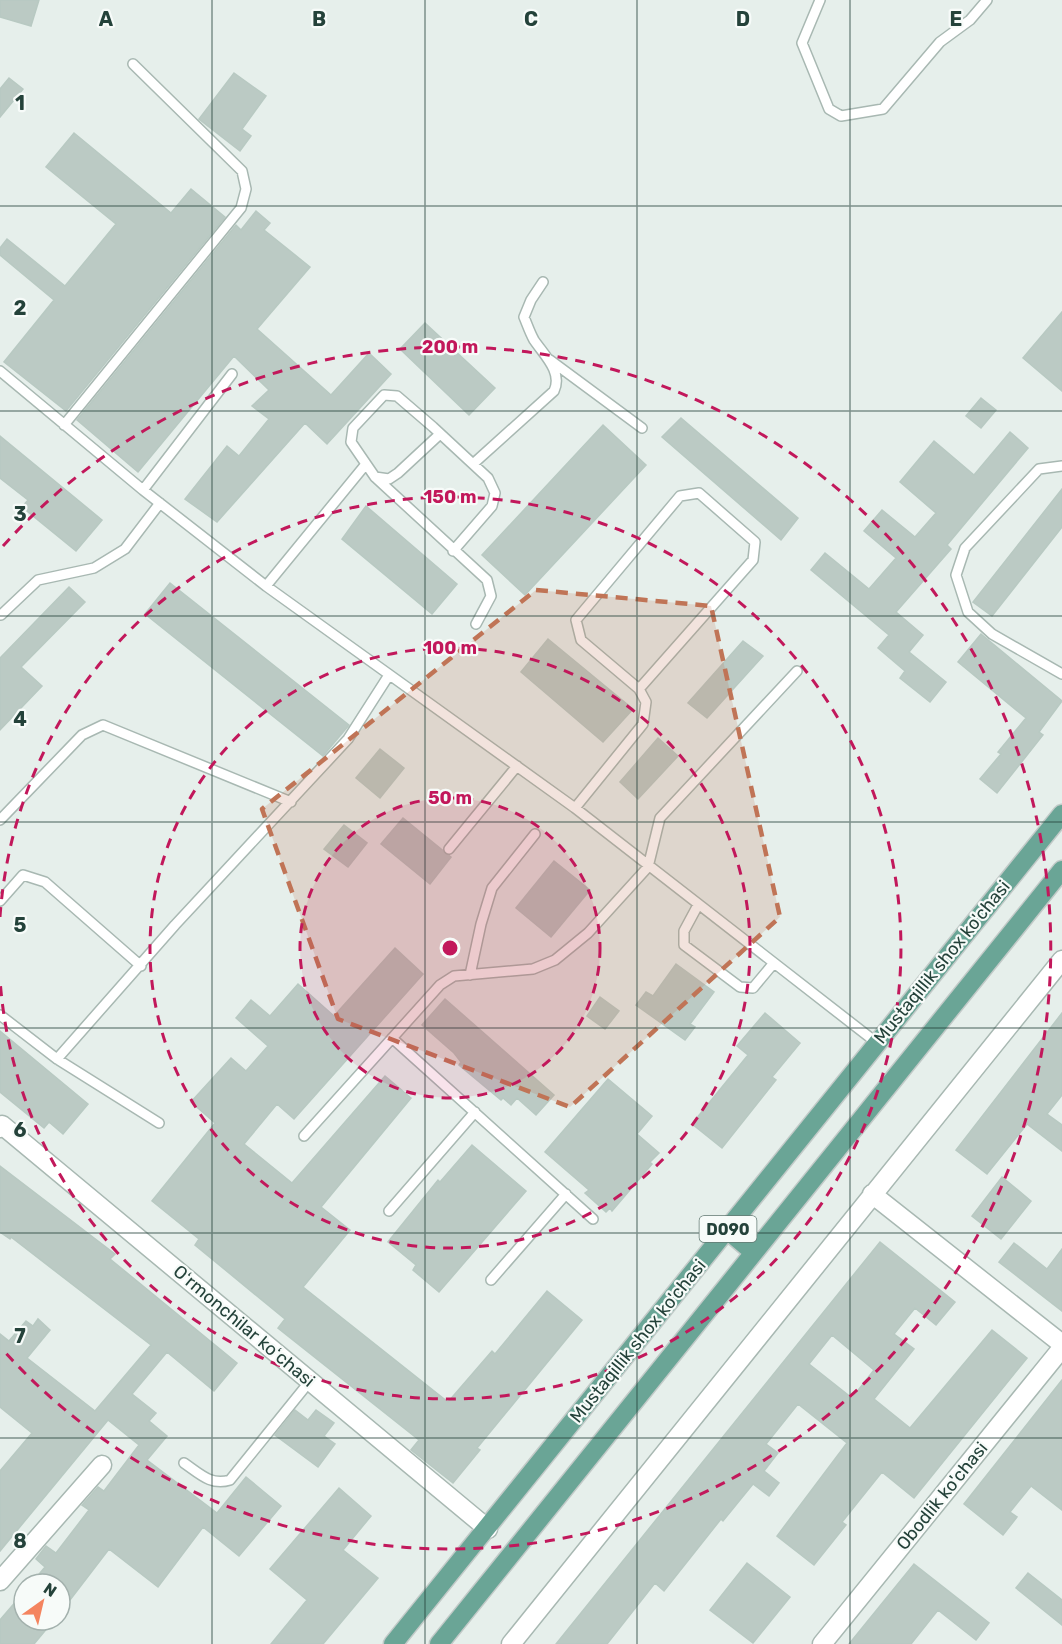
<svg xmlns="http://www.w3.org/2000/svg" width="1062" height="1644" font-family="Rubik,sans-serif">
<rect width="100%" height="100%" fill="#e6efeb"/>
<!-- building -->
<path fill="#bbcac4" stroke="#b8c9c2" stroke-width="1.5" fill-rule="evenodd" d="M0,0H39L31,26L0,17Z
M234,73L266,96L242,129L251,136L240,151L199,119Z
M9,78L23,89L0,117V89Z
M74,133L171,213L191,189L225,217L66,411L4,362L54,300L0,255V248L7,239L65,286L116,224L46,167Z
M256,211L270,223L264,230L310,267L257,329L331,395L369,353L391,374L327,444L305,423L217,522L185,499L227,446L239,456L269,419L252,406L269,390L234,356L138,472L77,420L236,225L241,230Z
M1062,312V391L1023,358Z
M425,323L495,388L469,415L400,349Z
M981,398L996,410L981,428L966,416Z
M681,418L798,518L781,540L662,437Z
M603,425L646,465L525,595L482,555Z
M1010,432L1028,448L947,545L951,549L896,612L923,635L909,652L946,682L930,702L900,678L905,671L878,648L889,635L811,570L825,553L869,589L896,558L864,531L882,510L915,537L936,513L900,482L934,441L974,475Z
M0,436L102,520L76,551L22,507L28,500L0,478Z
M1062,489V527L992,616L973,602Z
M366,506L457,584L432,614L342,539Z
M170,583L349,725L323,756L145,614Z
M69,587L85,602L21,667L42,686L0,730V658Z
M981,634L1062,701L1039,732L1043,735L997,793L980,779L1001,754L998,752L1026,718L958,662Z
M548,639L633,709L603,742L521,672Z
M743,641L763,656L707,718L688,703Z
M658,738L678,756L638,799L620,782Z
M380,749L404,768L380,798L356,778Z
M403,818L451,857L430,884L381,844Z
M344,825L367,843L348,867L324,849Z
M554,861L590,890L551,937L516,908Z
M395,948L423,974L294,1119L277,1104L244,1144L292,1183L385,1076L411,1098L321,1207L350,1230L303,1287L448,1402L492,1351L495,1354L547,1291L582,1320L477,1448L480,1450L453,1483L411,1450L419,1440L278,1328L285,1319L195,1245L199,1239L152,1201L215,1123L191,1102L231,1058L246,1071L268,1046L236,1018L251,1000L270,1016L298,984L334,1016Z
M676,964L714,992L690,1024L695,1027L685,1040L636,1005L646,992L653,996Z
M600,997L619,1011L605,1029L587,1016Z
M445,999L554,1095L536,1115L517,1098L511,1105L503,1098L501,1100L459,1065L461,1062L454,1053L422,1025Z
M765,1013L800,1043L772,1077L776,1080L722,1148L692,1124L748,1055L737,1046Z
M1062,1013V1095L1047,1114L1062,1125V1151L1027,1124L987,1174L956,1150Z
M0,1031L88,1104L63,1134L49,1122L44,1128L0,1092Z
M608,1079L652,1116L637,1134L659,1153L650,1162L652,1164L612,1211L610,1208L606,1212L585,1193L589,1190L545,1152Z
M472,1145L526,1191L439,1292L413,1270L416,1265L388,1242L438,1180L440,1182Z
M0,1166L115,1254L110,1259L237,1363L214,1391L167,1352L132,1394L156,1413L149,1421L167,1436L147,1460L217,1513L246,1477L281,1506L239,1556L203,1527L158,1587L109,1549L60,1613V1584H31L45,1567L36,1559L46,1546L56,1553L89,1510L82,1505L98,1487L104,1491L139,1445L108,1420L0,1551V1471L32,1433L0,1407V1334L9,1341L26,1321L33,1326L38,1319L50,1330L27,1358L95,1411L151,1345L11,1237L10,1239L0,1232Z
M1002,1177L1031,1201L1001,1239L972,1216Z
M880,1242L955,1302L936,1325L915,1308L894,1334L914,1349L874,1399L910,1428L992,1330L1027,1358L914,1498L882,1472L842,1522L846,1525L814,1565L777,1536L847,1443L798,1404L766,1444L778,1453L764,1471L779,1483L769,1496L753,1484L723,1521L721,1519L664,1591L655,1583L607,1644H556ZM832,1335L874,1370L852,1398L809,1364Z
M1014,1243L1047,1269L1062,1249V1311L999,1262Z
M1062,1380V1510L1031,1486L1010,1512L1017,1517L1003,1535L964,1504Z
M295,1410L308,1420L316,1410L334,1423L324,1436L335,1444L318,1467L275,1435Z
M339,1488L371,1516L343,1550L378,1578L323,1644H271L307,1600L270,1569Z
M747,1563L790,1597L753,1643L710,1610Z
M914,1564L989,1623L976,1640L938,1610L911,1644H849Z
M1028,1573L1062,1600V1625L1016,1588Z
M24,1592V1620H54L34,1644H0V1620Z"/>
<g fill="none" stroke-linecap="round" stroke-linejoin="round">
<defs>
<path id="lane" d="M820,0L802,43L829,109L841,116L883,109L940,42L970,20L987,0
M550,360L642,428
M0,371L143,490L266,586L575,808L877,1043
M64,425L241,208L246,189L242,171L133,64
M473,464L554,391C563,372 544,355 534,340C530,333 527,324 524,317L531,300L543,282
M1062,466L1039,469L965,548L956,575L968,612L992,634L1062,674
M375,477L389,479L398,473L440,434
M143,490L232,374
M453,551L492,506L495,493L488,478L433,427L397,396L384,395L353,428L351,442L375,477L487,580L491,596L476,624
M266,586L366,464
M1,615L38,580L94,568L125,549L160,503
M575,808L643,724L646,702L639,689L581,640L576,620L680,496L699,493L755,542L753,560L639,689
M0,820L82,735L103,725L291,802
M449,849L517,766
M0,901L23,875L45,882L141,966
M698,905L684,931V945L740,987L753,988L773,964
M470,975L481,924L492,888L535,834
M0,1015L57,1059L159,1123
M392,1038L593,1219
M57,1059L175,925L348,739L389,675
M304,1136L440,985L454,976L533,969L555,960L588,933L648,867L660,818L797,671
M389,1211L475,1112
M491,1280L566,1194
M184,1463C200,1474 211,1486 230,1480L310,1381"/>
<path id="street" d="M0,1128L2,1125L488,1529
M872,1194L1062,1344
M0,1581L102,1465
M511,1644L1062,960
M822,1644L1062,1348"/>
<path id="primary" d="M727,1230L753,1252
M393,1644L1062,814
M439,1644L1062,870"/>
</defs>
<!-- lane casing -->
<use href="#lane" stroke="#a8b8b2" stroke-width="12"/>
<!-- street casing -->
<use href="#street" stroke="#a8b8b2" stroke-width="21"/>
<!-- primary casing -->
<use href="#primary" stroke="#c2cac8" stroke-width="21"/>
<!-- lane -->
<use href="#lane" stroke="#fff" stroke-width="9"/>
<!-- street -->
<use href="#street" stroke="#fff" stroke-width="18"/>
<!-- primary -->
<use href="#primary" stroke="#6aa596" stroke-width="18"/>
</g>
<!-- marked area -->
<path fill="#c07456" fill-opacity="0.2" stroke="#c07456" stroke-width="4.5" stroke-dasharray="12 8" stroke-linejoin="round" d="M536,590L711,606L780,917L570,1107L338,1019L262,809Z"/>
<!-- grid -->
<path fill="none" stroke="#24423a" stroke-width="1.5" stroke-opacity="0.55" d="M212,0V1644M425,0V1644M637,0V1644M850,0V1644M0,206H1062M0,411H1062M0,616H1062M0,822H1062M0,1028H1062M0,1233H1062M0,1438H1062"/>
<!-- distance rings -->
<circle cx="450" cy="948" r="150" fill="#c2185b" fill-opacity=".12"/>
<g fill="none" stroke="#c2185b" stroke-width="3" stroke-dasharray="10 8">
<circle cx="450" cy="948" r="150"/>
<circle cx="450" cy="948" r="300"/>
<path d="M0 917A451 451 0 1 1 0 979"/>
<path d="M3 546A601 601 0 1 1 3 1350"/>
</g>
<g text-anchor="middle" stroke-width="4.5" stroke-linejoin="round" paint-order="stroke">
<!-- shield labels -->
<rect fill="#f7fbf9" stroke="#637a73" stroke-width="1.5" x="699.5" y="1216" width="57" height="26" rx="4.5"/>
<g font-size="16" font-weight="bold" fill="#24423a">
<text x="728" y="1235">D090</text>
</g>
<!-- street labels -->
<g font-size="18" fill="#24423a" stroke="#f7fbf9">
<text transform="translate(942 962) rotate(-51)" y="6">Mustaqillik shox ko'chasi</text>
<text transform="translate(244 1326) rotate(40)" y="6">Oʻrmonchilar koʻchasi</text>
<text transform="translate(638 1341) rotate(-51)" y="6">Mustaqillik shox ko'chasi</text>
<text transform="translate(942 1496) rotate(-51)" y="6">Obodlik ko'chasi</text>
</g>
</g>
<g font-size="20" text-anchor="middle" font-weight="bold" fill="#24423a" stroke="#f7fbf9" stroke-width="4.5" stroke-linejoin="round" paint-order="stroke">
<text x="106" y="26">A</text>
<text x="319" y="26">B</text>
<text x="531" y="26">C</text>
<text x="743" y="26">D</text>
<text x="956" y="26">E</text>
<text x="20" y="110">1</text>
<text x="20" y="315">2</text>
<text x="20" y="521">3</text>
<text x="20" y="726">4</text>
<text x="20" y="932">5</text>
<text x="20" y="1137">6</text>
<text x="20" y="1343">7</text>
<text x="20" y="1548">8</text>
</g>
<circle cx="450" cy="948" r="9" fill="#c2185b" stroke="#f7fbf9" stroke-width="3"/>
<g font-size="18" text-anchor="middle" font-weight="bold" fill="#c2185b" stroke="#f7fbf9" stroke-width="4.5" stroke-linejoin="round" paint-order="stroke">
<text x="450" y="353">200 m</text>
<text x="450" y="503">150 m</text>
<text x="450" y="654">100 m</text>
<text x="450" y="804">50 m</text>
</g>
<!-- north arrow -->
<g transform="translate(42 1602) rotate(34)"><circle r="28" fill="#f7fbf9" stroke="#a3b1ad" stroke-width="1.5"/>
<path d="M0-4.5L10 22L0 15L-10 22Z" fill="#f4845f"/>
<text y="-9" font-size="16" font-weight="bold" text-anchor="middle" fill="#24423a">N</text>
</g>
</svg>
